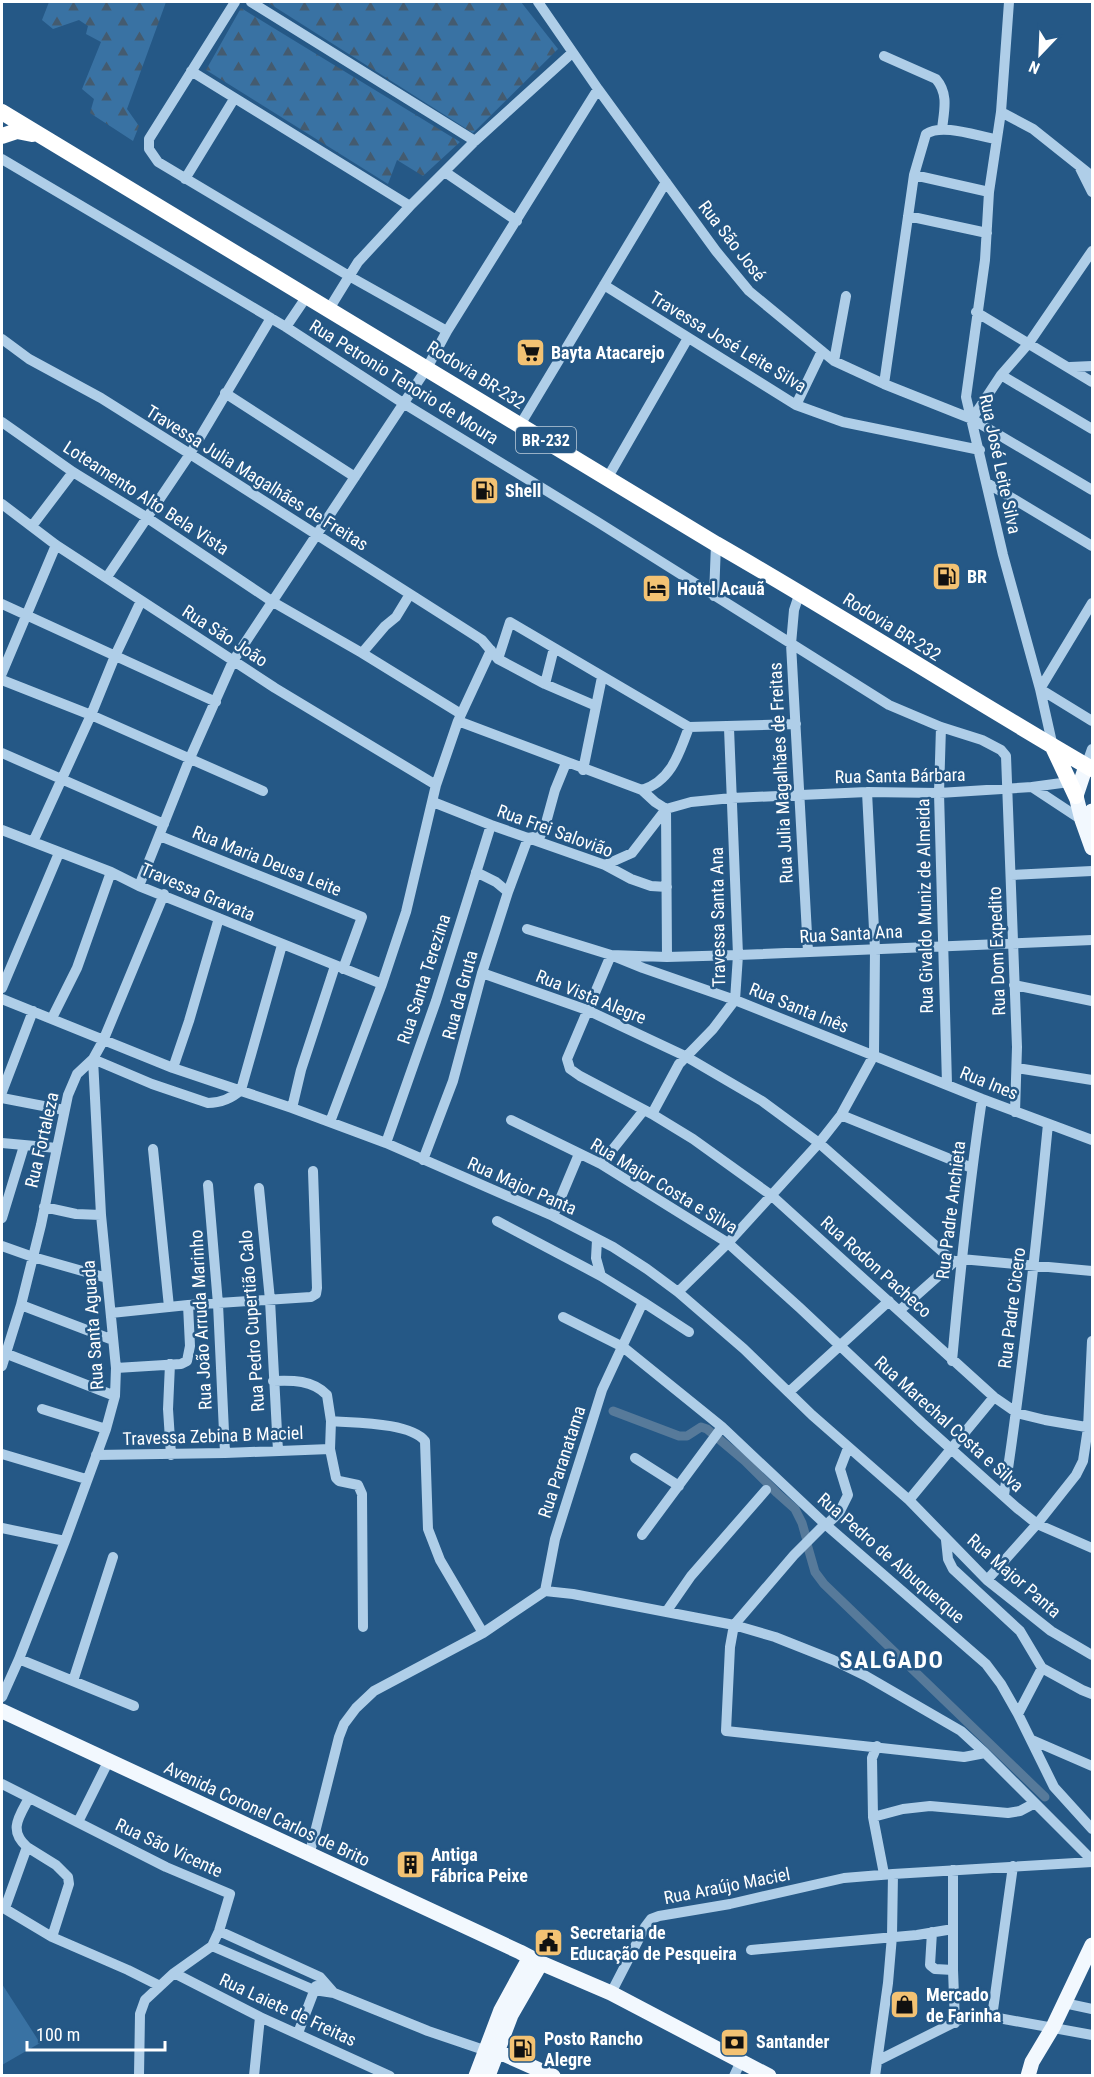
<svg xmlns="http://www.w3.org/2000/svg" width="1094" height="2077" font-family="'Roboto Condensed',sans-serif">
<defs>
<pattern id="forest-firs" width="22" height="20" patternUnits="userSpaceOnUse" patternTransform="scale(1.5)"><rect width="22" height="20" fill="#3972a3"/><path d="M5 1l3.5 6h-7zM16 11l3.5 6h-7z" fill="#445b6f"/></pattern>
</defs>
<rect width="100%" height="100%" fill="#255886"/>
<!-- green -->
<path fill="#3972a3" d="M2,1984L40,2043L2,2065Z"/>
<!-- forest -->
<path fill="url(#forest-firs)" d="M49,2H166L127,109L139,126L133,141L90,113L94,99L82,89L101,42L86,34L88,26L79,20L53,29L42,20Z
M267,2H521L558,49L473,133Z
M241,8L460,142L423,176L397,160L388,184L206,70Z"/>
<g fill="none" stroke-linecap="round" stroke-linejoin="round">
<!-- canal -->
<path stroke="#577a9a" stroke-width="9" d="M613,1411L679,1436H687L701,1427L707,1429L745,1461L777,1493L795,1509L802,1523L806,1537
M807,1544L815,1572L824,1584L1045,1797"/>
<!-- minor -->
<path stroke="#afcee8" stroke-width="10" d="M235,2L149,139V149L158,162L349,276L447,331
M251,2L475,141
M538,2L598,89L716,251L749,291L834,361L884,384L972,419L1092,490
M1009,2L1001,112L989,192L985,260L966,397L1003,555L1040,689L1053,747
M884,56L936,79C949,94 944,111 942,129
M191,71L410,206
M1001,112L1033,129L1092,176
M2,159L286,327L403,403L596,521L889,705L941,727L982,740L1001,750L1006,756L1017,1047L1015,1112
M1080,168L1092,192
M445,172L517,221
M914,175L989,192
M185,179L234,99
M908,216L987,233
M604,285L796,405L843,422L980,450
M329,309L358,262L410,206L475,141L572,53
M976,312L1092,382
M286,327L307,296
M2,339L29,359L101,398L190,454L468,631L482,640L498,659L545,684L596,706
M834,361L846,296
M1070,367L1092,366
M1001,375L1092,429
M884,384L914,175L926,134C942,123 977,136 996,139
M225,393L355,477
M796,405L822,351
M972,419L1001,375L1029,343L1092,251
M2,422L73,472L146,517L273,602L362,653L461,714
M520,425L666,182
M608,477L688,338
M987,483L1092,546
M2,504L56,545L275,688L436,785
M32,526L73,472
M107,577L190,454L271,318
M800,592L794,610L791,644L808,952
M714,596L716,544
M1092,603L1040,689L1092,721
M2,604L216,702
M362,653L385,626L396,617L410,594
M498,659L510,622L689,727L796,724
M2,673L56,545
M2,680L91,715L263,791
M545,684L554,648
M458,721L642,790L655,802L666,809
M941,727L939,793L947,1084
M2,753L164,824
M1086,766L1092,749
M583,770L602,677
M1032,787L1082,820
M642,790C671,781 679,754 689,727
M433,802L491,825L605,865L631,879L651,886L667,887
M666,809L691,802L732,798L867,792L939,793L1032,787L1069,782
M666,809L667,957
M2,830L111,872L139,886L382,984
M160,836L362,917L343,969
M528,838L540,836L544,830L555,790L566,763
M33,842L91,715L115,656L141,601
M605,865L632,853L666,809
M476,872L496,882L508,892
M1011,875L1092,871
M139,886L190,758L233,661L427,368L447,331L598,89
M527,929L611,955L643,968L735,1000L982,1099L1092,1140
M1092,940L738,955L667,957L611,955L567,1059L570,1069L580,1076L652,1114L693,1139L771,1195L994,1397L1017,1413L1045,1420L1092,1428
M482,973L587,1010L685,1056L762,1101L819,1143L954,1262
M1014,985L1092,1001
M2,988L59,853
M2,999L173,1068L292,1108L386,1143L553,1216L613,1247L647,1269L678,1292L744,1349L812,1415L909,1500L987,1580L1051,1631L1092,1655
M52,1018L77,968L111,872
M173,1068L189,1021L219,918
M1017,1068L1092,1080
M2,1092L33,1011
M2,1098L64,1110
M292,1108L301,1070L335,966
M652,1114L679,1064L713,1029L735,1000L738,955L729,728
M841,1115L972,1168
M511,1120L601,1164L728,1243L800,1308L922,1423L1017,1508L1037,1524L1092,1548
M330,1122L382,984L406,912L436,785L458,721L491,650
M2,1143L57,1148
M386,1143L436,1001L491,825
M153,1149L169,1307
M423,1160L453,1081L482,973L508,892L528,838
M601,1164L644,1110
M208,1185L218,1304L225,1453
M259,1188L270,1300L278,1451
M44,1207L76,1214L101,1215
M553,1216L579,1154
M2,1218L24,1146
M497,1221L601,1276
M2,1246L33,1257L107,1278
M678,1292L728,1243L819,1143L841,1115L874,1055L875,949L867,792
M643,1302L689,1332
M21,1305L113,1340
M900,1310L954,1262L961,1259L1092,1271
M111,1313L188,1305L311,1297L316,1294L317,1288L313,1171
M563,1317L623,1347L722,1427L825,1524L986,1664L1001,1684L1018,1714L1054,1787L1092,1829
M2,1352L115,1396
M952,1361C960,1273 969,1186 982,1099
M170,1364L168,1409L171,1455
M2,1366L21,1305L41,1225L68,1095L77,1074L93,1059L152,1084L208,1103C220,1103 232,1098 241,1090L282,945
M116,1368L181,1364L187,1361L190,1346L188,1305
M273,1381C292,1380 313,1380 327,1395L331,1421L330,1449L336,1478L339,1481L358,1485L362,1494L363,1627
M789,1392L889,1301
M42,1409L106,1429
M331,1421C354,1423 410,1422 425,1441L428,1529L440,1560L483,1633
M2,1454L86,1479
M96,1455L225,1453L330,1449
M635,1458L679,1486
M1004,1495C1023,1372 1036,1248 1048,1124
M909,1500L994,1397
M825,1524L794,1555L734,1625L730,1647L726,1731L964,1757L985,1753L1092,1860
M826,1525L839,1513L848,1495L840,1469L848,1448
M2,1528L65,1541
M642,1535L722,1427
M946,1540L948,1559L953,1569L1020,1631L1042,1668L1082,1690L1092,1694
M987,1580L1037,1524L1076,1475L1083,1461L1088,1428L1092,1341
M545,1591L573,1594L734,1625L775,1637L833,1660L866,1676L961,1731L985,1753
M545,1591L555,1539L592,1422L602,1390L643,1302L601,1276L596,1258L597,1240
M666,1612L691,1576L766,1490
M19,1659L134,1706
M73,1681L113,1557
M2,1697L19,1659L65,1541L106,1429L115,1396L116,1368L101,1215L93,1059L103,1041L164,894
M1018,1714L1042,1668
M1032,1740L1092,1766
M877,1746L872,1758L873,1817L884,1874
M2,1784L166,1867L230,1894L219,1931L212,1946L174,1973L145,2000L140,2014L139,2076
M873,1817L903,1809L930,1806L1008,1813L1020,1811L1035,1803
M78,1822L108,1762
M27,1847L56,1865L68,1877L69,1884L52,1937
M309,1856L339,1737L344,1724L356,1708L374,1691L483,1633L545,1591
M953,1870V1970L955,2023
M2,1907L52,1937L128,1970L160,1986
M5,1908L27,1847C8,1830 19,1817 29,1798
M219,1931L320,1977L334,1993L428,2031L484,2050
M932,1932L930,1965L935,1969L953,1970
M212,1946L314,1990L334,1993
M751,1950L917,1935L953,1929
M174,1973L260,2017L390,2076
M611,1993L645,1927L651,1919L659,1916L730,1904L844,1878L893,1874L1092,1862
M1064,2003L1092,2009
M992,2017L1013,1866
M298,2033L316,1986
M877,2061L963,2018L982,2015L1092,2035
M254,2076L260,2017
M734,2076L741,2061
M875,2076L888,1983L892,1936L893,1874"/>
<!-- major -->
<path stroke="#f2f8fe" stroke-width="15" d="M1086,766L1076,796L1082,820L1092,848
M1089,836L1092,811
M2,1711L520,1952L541,1963L611,1993L769,2076
M490,2048L553,2076
M476,2076L501,2010L530,1957
M488,2076L511,2015L541,1963
M1028,2076L1032,2062L1053,2027L1092,1945"/>
<!-- highway -->
<path stroke="#fff" stroke-width="16" d="M2,112L716,544C843,617 966,696 1092,769
M2,136L17,131L32,134
M1053,747L1076,796"/>
</g>
<!-- icons -->
<defs>
<symbol id="supermarket-square" viewBox="-11 -11 22 22"><rect x="-9" y="-9" width="18" height="18" rx="4" fill="#f3c273" stroke="#255886"/><path d="M-6-5.5h2.5l.6 2H6L4.5 2H-2.5L-4.4-4H-6ZM-1.5 3.2a1.3 1.3 0 1 0 .1 0ZM3 3.2a1.3 1.3 0 1 0 .1 0Z" fill="#111"/></symbol>
<symbol id="fuel-square" viewBox="-11 -11 22 22"><rect x="-9" y="-9" width="18" height="18" rx="4" fill="#f3c273" stroke="#255886"/><path d="M-5.5-6h7V0h2V4h1.3V-2.5L3-4.5l.8-.8L6-3V5H2.5V1h-1V6h-7ZM-4.2-4.7v3.2H.2V-4.7Z" fill="#111"/></symbol>
<symbol id="hotel-square" viewBox="-11 -11 22 22"><rect x="-9" y="-9" width="18" height="18" rx="4" fill="#f3c273" stroke="#255886"/><path d="M-6-4.5h1.5V1H6V5H4.5V3h-9V5H-6ZM-4 0a1.8 1.8 0 1 1 3.6 0ZM.5 0V-2.5h3Q6-2.5 6 0Z" fill="#111"/></symbol>
<symbol id="building-square" viewBox="-11 -11 22 22"><rect x="-9" y="-9" width="18" height="18" rx="4" fill="#f3c273" stroke="#255886"/><path d="M-4-6H4V6H1V3H-1V6H-4ZM-2.5-4.3h1.7v1.8h-1.7ZM.8-4.3h1.7v1.8H.8ZM-2.5-1h1.7V.8h-1.7ZM.8-1h1.7V.8H.8Z" fill="#111"/></symbol>
<symbol id="civic-square" viewBox="-11 -11 22 22"><rect x="-9" y="-9" width="18" height="18" rx="4" fill="#f3c273" stroke="#255886"/><path d="M-.6-6.5H3V-4.5H.6V-3L4-1V1h2V6H-6V1h2V-1L-.6-3ZM-1.2 2.5V6h2.4V2.5Z" fill="#111"/></symbol>
<symbol id="shop-square" viewBox="-11 -11 22 22"><rect x="-9" y="-9" width="18" height="18" rx="4" fill="#f3c273" stroke="#255886"/><path d="M-5-2.5h2.3a2.7 3.5 0 0 1 5.4 0H5L5.5 6h-11ZM-1.5-2.5h3a1.5 2.3 0 0 0-3 0Z" fill="#111"/></symbol>
<symbol id="bank-square" viewBox="-11 -11 22 22"><rect x="-9" y="-9" width="18" height="18" rx="4" fill="#f3c273" stroke="#255886"/><path d="M-6-4H6V4H-6ZM0-2.3a2.3 2.3 0 1 0 0 4.6a2.3 2.3 0 1 0 0-4.6Z" fill="#111"/></symbol>
</defs>
<g fill-rule="evenodd">
<use href="#supermarket-square" x="514" y="336" width="33" height="33"/>
<use href="#fuel-square" x="468" y="474" width="33" height="33"/>
<use href="#fuel-square" x="930" y="560" width="33" height="33"/>
<use href="#hotel-square" x="640" y="572" width="33" height="33"/>
<use href="#building-square" x="394" y="1848" width="33" height="33"/>
<use href="#civic-square" x="532" y="1926" width="33" height="33"/>
<use href="#shop-square" x="888" y="1988" width="33" height="33"/>
<use href="#bank-square" x="718" y="2026" width="33" height="33"/>
<use href="#fuel-square" x="506" y="2032" width="33" height="33"/>
</g>
<g text-anchor="middle" stroke-width="5" stroke-linejoin="round" paint-order="stroke">
<!-- shield labels -->
<rect fill="#255886" stroke="#becddb" stroke-width="1.5" x="516" y="427" width="60" height="26" rx="4.5"/>
<g font-size="16" font-weight="bold" fill="#fff">
<text x="546" y="446">BR-232</text>
</g>
<!-- street labels -->
<g font-size="18" fill="#fff" stroke="#255886">
<text transform="translate(732 241) rotate(52)" y="6">Rua São José</text>
<text transform="translate(728 342) rotate(31)" y="6">Travessa José Leite Silva</text>
<text transform="translate(476 375) rotate(32)" y="6">Rodovia BR-232</text>
<text transform="translate(404 382) rotate(32)" y="6">Rua Petronio Tenorio de Moura</text>
<text transform="translate(1000 464) rotate(78)" y="6">Rua José Leite Silva</text>
<text transform="translate(257 478) rotate(32)" y="6">Travessa Julia Magalhães de Freitas</text>
<text transform="translate(146 498) rotate(33)" y="6">Loteamento Alto Bela Vista</text>
<text transform="translate(892 627) rotate(32)" y="6">Rodovia BR-232</text>
<text transform="translate(225 636) rotate(33)" y="6">Rua São João</text>
<text transform="translate(781 773) rotate(-93)" y="6">Rua Julia Magalhães de Freitas</text>
<text transform="translate(900 776) rotate(-1)" y="6">Rua Santa Bárbara</text>
<text transform="translate(555 831) rotate(20)" y="6">Rua Frei Salovião</text>
<text transform="translate(267 861) rotate(22)" y="6">Rua Maria Deusa Leite</text>
<text transform="translate(198 892) rotate(23)" y="6">Travessa Gravata</text>
<text transform="translate(925 906) rotate(-91)" y="6">Rua Givaldo Muniz de Almeida</text>
<text transform="translate(718 917) rotate(-91)" y="6">Travessa Santa Ana</text>
<text transform="translate(851 934) rotate(-3)" y="6">Rua Santa Ana</text>
<text transform="translate(997 951) rotate(-92)" y="6">Rua Dom Expedito</text>
<text transform="translate(424 979) rotate(-72)" y="6">Rua Santa Terezina</text>
<text transform="translate(460 995) rotate(-75)" y="6">Rua da Gruta</text>
<text transform="translate(591 997) rotate(22)" y="6">Rua Vista Alegre</text>
<text transform="translate(799 1008) rotate(22)" y="6">Rua Santa Inês</text>
<text transform="translate(989 1083) rotate(22)" y="6">Rua Ines</text>
<text transform="translate(42 1140) rotate(-77)" y="6">Rua Fortaleza</text>
<text transform="translate(522 1186) rotate(24)" y="6">Rua Major Panta</text>
<text transform="translate(664 1186) rotate(31)" y="6">Rua Major Costa e Silva</text>
<text transform="translate(951 1210) rotate(-83)" y="6">Rua Padre Anchieta</text>
<text transform="translate(876 1267) rotate(42)" y="6">Rua Rodon Pacheco</text>
<text transform="translate(1012 1308) rotate(-83)" y="6">Rua Padre Cicero</text>
<text transform="translate(201 1320) rotate(-93)" y="6">Rua João Arruda Marinho</text>
<text transform="translate(252 1321) rotate(-94)" y="6">Rua Pedro Cupertião Calo</text>
<text transform="translate(93 1325) rotate(-94)" y="6">Rua Santa Aguada</text>
<text transform="translate(949 1424) rotate(42)" y="6">Rua Marechal Costa e Silva</text>
<text transform="translate(213 1436) rotate(-2)" y="6">Travessa Zebina B Maciel</text>
<text transform="translate(562 1462) rotate(-72)" y="6">Rua Paranatama</text>
<text transform="translate(891 1558) rotate(41)" y="6">Rua Pedro de Albuquerque</text>
<text transform="translate(1014 1576) rotate(41)" y="6">Rua Major Panta</text>
<text transform="translate(267 1814) rotate(25)" y="6">Avenida Coronel Carlos de Brito</text>
<text transform="translate(169 1848) rotate(25)" y="6">Rua São Vicente</text>
<text transform="translate(727 1886) rotate(-11)" y="6">Rua Araújo Maciel</text>
<text transform="translate(288 2010) rotate(25)" y="6">Rua Laiete de Freitas</text>
</g>
<!-- poi labels -->
<g font-size="18" font-weight="bold" fill="#fff" stroke="#255886" text-anchor="start">
<text x="551" y="359">Bayta Atacarejo</text>
<text x="505" y="497">Shell</text>
<text x="967" y="583">BR</text>
<text x="677" y="595">Hotel Acauã</text>
<text x="431" y="1861">Antiga<tspan x="431" dy="21">Fábrica Peixe</tspan></text>
<text x="570" y="1939">Secretaria de<tspan x="570" dy="21">Educação de Pesqueira</tspan></text>
<text x="926" y="2001">Mercado<tspan x="926" dy="21">de Farinha</tspan></text>
<text x="544" y="2045">Posto Rancho<tspan x="544" dy="21">Alegre</tspan></text>
<text x="756" y="2048">Santander</text>
</g>
<!-- district labels -->
<g font-size="24" font-weight="bold" letter-spacing="1.5" fill="#fff" stroke="#255886">
<text x="892" y="1668">SALGADO</text>
</g>
</g>
<!-- border -->
<rect width="1094" height="2077" fill="none" stroke="#ffffff" stroke-width="6"/>
<!-- north arrow -->
<g transform="translate(1040 54) rotate(203)" stroke="#255886" stroke-width="4.5" paint-order="stroke">
<path d="M0-4.5L10 22L0 15L-10 22Z" fill="#ffffff"/>
<text y="-9" font-size="16" font-weight="bold" text-anchor="middle" fill="#ffffff">N</text>
</g>
<!-- scale -->
<path d="M27 2041v9h138v-9" fill="none" stroke="#ffffff" stroke-width="3"/>
<text x="36" y="2041" font-size="18" fill="#ffffff" stroke="#255886" stroke-width="4.5" paint-order="stroke">100 m</text>
</svg>
